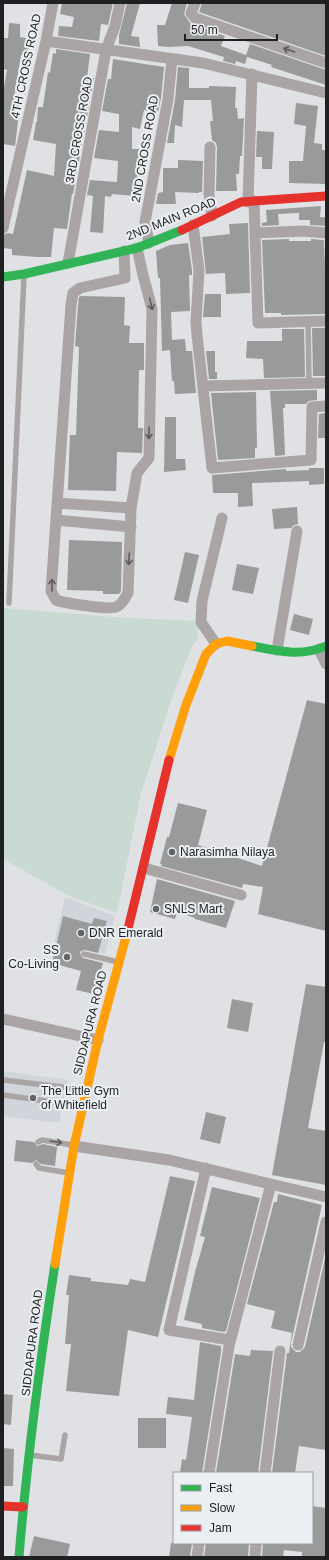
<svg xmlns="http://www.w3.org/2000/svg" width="329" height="1560" font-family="Helvetica,sans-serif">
<rect width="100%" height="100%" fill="#dfe1e4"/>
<!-- built -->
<path fill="#d0d4db" d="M65,897L115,916L105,954L54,942Z
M3,1071L68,1080L59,1123L3,1116Z"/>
<!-- green -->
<path fill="#c8dad1" d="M3,608L126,618L199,621L197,640L192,646L173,695L141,793L117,913L67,895L3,859Z"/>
<!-- building -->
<path fill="#999a9a" d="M62,3H113L108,25L101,24L99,41L58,36L59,26L72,27L74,17L60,14Z
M127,3H140L131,36L139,37L140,47L119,44V35Z
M172,3H187L184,14L190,23L225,36L221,46L246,55L250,44L326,70V85L271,67L272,65L247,57L245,64L236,61L235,64L223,61L224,57L188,46L168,47L158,46L157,25H165Z
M202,3H326V56L199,12Z
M9,23L20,24V37L30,39L27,56L21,55L13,104L20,105L15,146L3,144V93L7,70L3,69V38H8Z
M56,49L90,54L87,78H94L73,194H72L67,229L54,228L51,257H37L12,255V249L3,248V235L8,233L13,234L27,170L54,176L56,144L33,140L36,122H37L38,107H43L48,72L50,73L53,53L56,54Z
M113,59L164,67L161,98L158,112L144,110L140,129L132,127V149H140L135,196L112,194L111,197L105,196L103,233L90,232L93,196L87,195L90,180L117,182L118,161L94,158L99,130L119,132V114L102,111L108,79H111Z
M178,67L189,68V88H209V86L236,87L235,108H237L238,119L244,118L242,156H240L239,174H236L237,191H216L217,147L216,143L212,140L210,121H213L211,100H184L182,127L175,125L174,143H167L175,100Z
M296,103L318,106L314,143L322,144V150H326V184L289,183V161H303L306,126L294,124Z
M257,131L274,132L272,169H262V157H256Z
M178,160L203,161L202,192H199V193L175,192L176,204H156L158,193L163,192V168H178Z
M321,206L320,217H326V226L310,225V220H299V213L278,214L279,225L262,226V223L267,222L266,210Z
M248,223L250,293L226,294L225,273L206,274L202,237L230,234L229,224Z
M289,239V241H311V239L324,240L325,266H326V314L281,315V313H265L262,240Z
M188,243L192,270V275H189L190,311L171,312L172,340L185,339L186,351H192L196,393L175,394L174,381H172L170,350L162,351L160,278H158L156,251L170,245Z
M205,294H221V317H203Z
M81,296L125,297L124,325L130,326L129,343H144V370H139L138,428H143L142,453L117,452L116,491L68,490L70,435H76L79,347L75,346L78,306L79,297Z
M312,328H325L326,376H313Z
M282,329H304L305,377L264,378L263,359L246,358L247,341H282Z
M206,351H215V372H217V379H209Z
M317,390V400L309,401L306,404H285V408H283L285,455L275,456L270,391Z
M256,392L257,448H255V458L218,460L211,393Z
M326,413V438H318L319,414Z
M165,417H176V459H185L186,470L164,472Z
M309,468H324V484L309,485V481L252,483L253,506L238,507V493H213L212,475L286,469V471L309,470Z
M297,507L298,524L294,525L291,528L274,529L272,509Z
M69,540L122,542L121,591L119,594H103V591L67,590Z
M185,552L199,555L188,603L174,600Z
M237,564L259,568L253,594L232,590Z
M294,614L313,619L309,635L290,630Z
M307,700L326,704V931L258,914L263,887L243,884L242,888L161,866L162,864H160L167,837H169L178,803L207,810L198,845L262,866Z
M157,879L235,901L226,928L195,919V918L177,912L175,919L150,912Z
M63,916L92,924L94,918L107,921L98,953L85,950L81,951L80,953L83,958L103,963L94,994L76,990L81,971L52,963Z
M306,984L326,987V1042H324L308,1128L326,1131V1185L272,1175Z
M232,999L253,1003L248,1032L227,1028Z
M206,1112L226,1117L220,1144L200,1139Z
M16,1140L34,1142L37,1146L43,1144L57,1147L55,1166L41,1164L36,1160L32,1163L14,1161Z
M170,1176L195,1181L158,1337L128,1330L119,1396L66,1391L71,1344H65L69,1295H66L69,1275L91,1278V1281L128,1285L130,1279L145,1282Z
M212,1187L260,1198L226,1331L223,1332L202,1328V1324L184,1320L195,1272L205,1237L200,1236Z
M278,1194L322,1205L291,1343V1347L296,1352H300L305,1347L326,1254V1450L299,1446L295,1473H272L287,1353H289L292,1333L271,1328L275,1311L247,1304L274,1202H277Z
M200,1342L221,1346V1352L202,1473H180L182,1459L186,1460L192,1417L166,1414L168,1397L194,1400Z
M251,1350L273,1351L258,1473H216L235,1354L250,1356Z
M3,1394L13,1395L11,1425L3,1424Z
M138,1418H166V1448H138Z
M3,1448L14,1449L13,1486H3Z
M312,1506L326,1508V1557H302V1552L284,1550L283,1557H262L263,1543H312Z
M34,1536L70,1544L67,1557H29Z
M171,1543H192L190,1557H169Z
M206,1543H249L248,1557H204Z"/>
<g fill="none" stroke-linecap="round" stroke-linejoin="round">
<!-- lane -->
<path stroke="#aba4a5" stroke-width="5.5" d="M308,322L309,383
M9,603L24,276
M84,954L118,962
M3,1080L62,1087L85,1092
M3,1095L60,1103L81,1108
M38,1142L42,1140L73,1145
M36,1164L39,1168L69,1173
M30,1455L61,1459L65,1435"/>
<!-- street -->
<path stroke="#aba4a5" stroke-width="11" d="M195,3L191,13L195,18L326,63
M46,41L203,63L326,93
M210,147L209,194L212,216
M254,201L258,323L326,321
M248,202L252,74
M193,225L199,270L196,322L197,335L212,468L311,460L312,407L326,406
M3,228L46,41L53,3
M255,233L304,231L326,233
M149,243L145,222L168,99L172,59
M124,251L125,278L80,288L73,293L71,305L51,591L56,600C64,603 109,610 116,607C122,605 125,598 128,593L131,508L137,473L149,458L152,309L143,275L137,248
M68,263L106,50L115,26L120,3
M203,386L326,383
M57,503L131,508
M56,520L131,527
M216,644L201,622L202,601L222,518
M319,649L326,664
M277,650L297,531
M144,868L241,895
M3,1019L98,1040
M74,1146L169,1160L326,1197
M206,1168L169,1330L230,1340
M298,1345L326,1222
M209,1473L229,1346L271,1184
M265,1473L280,1351
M197,1557L199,1543
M255,1557L256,1543"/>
<!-- fast -->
<path stroke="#30b455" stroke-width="9" d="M3,277L24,274L137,248L182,230
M252,646C278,651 301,657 326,646
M19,1557C27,1459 40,1361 55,1264"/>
<!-- slow -->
<path stroke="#ff9f0a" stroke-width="9" d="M169,760L186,705L206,654L216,644L227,641L252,646
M55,1264L74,1146L98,1040L127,933"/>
<!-- jam -->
<path stroke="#e5322d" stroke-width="9" d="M182,230L241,202L326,196
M127,933L169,760
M3,1506L23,1507"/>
</g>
<!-- one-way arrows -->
<defs><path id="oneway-shaft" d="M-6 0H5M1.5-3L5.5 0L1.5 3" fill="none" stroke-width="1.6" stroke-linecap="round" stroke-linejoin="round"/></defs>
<g stroke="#5e5b5c">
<use href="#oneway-shaft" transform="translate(289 50) rotate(-161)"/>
<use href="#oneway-shaft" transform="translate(151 304) rotate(77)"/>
<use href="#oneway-shaft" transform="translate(149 433) rotate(91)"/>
<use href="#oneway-shaft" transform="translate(129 559) rotate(93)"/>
<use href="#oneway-shaft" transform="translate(52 585) rotate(-89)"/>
<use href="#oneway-shaft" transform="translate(56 1142) rotate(9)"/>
</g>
<!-- markers -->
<g fill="#626465" stroke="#ebeef2" stroke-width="1.5">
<circle cx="172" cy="852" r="4"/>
<circle cx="156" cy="909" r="4"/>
<circle cx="81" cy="933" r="4"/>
<circle cx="67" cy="957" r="4"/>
<circle cx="33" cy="1098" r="4"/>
</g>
<g text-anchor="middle" stroke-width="4" stroke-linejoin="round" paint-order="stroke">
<!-- street labels -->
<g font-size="12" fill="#1f2021" stroke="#ebeef2">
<text transform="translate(26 66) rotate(-78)" y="4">4TH CROSS ROAD</text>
<text transform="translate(79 130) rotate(-80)" y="4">3RD CROSS ROAD</text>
<text transform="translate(145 149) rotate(-80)" y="4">2ND CROSS ROAD</text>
<text transform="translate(171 219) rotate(-22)" y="4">2ND MAIN ROAD</text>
<text transform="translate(90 1023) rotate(-76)" y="4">SIDDAPURA ROAD</text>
<text transform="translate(32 1343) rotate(-83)" y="4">SIDDAPURA ROAD</text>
</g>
<!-- poi labels -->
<g font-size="12" fill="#1f2021" stroke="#ebeef2" text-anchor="start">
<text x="180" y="856">Narasimha Nilaya</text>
<text x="164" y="913">SNLS Mart</text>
<text x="89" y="937">DNR Emerald</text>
<text x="59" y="954" text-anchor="end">SS<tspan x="59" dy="14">Co-Living</tspan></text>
<text x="41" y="1095">The Little Gym<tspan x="41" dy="14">of Whitefield</tspan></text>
</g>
</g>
<!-- border -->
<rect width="329" height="1560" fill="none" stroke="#1f2021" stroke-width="8"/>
<!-- legend -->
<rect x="173" y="1472" width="140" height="72" fill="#ebeef2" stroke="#999c9e"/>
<rect x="181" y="1485" width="20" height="6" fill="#30b455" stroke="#999c9e"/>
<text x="209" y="1492" font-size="12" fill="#1f2021">Fast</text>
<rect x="181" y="1505" width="20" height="6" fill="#ff9f0a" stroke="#999c9e"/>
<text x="209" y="1512" font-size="12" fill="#1f2021">Slow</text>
<rect x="181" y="1525" width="20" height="6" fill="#e5322d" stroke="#999c9e"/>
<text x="209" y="1532" font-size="12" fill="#1f2021">Jam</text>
<!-- scale -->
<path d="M185 34v6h92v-6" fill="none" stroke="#1f2021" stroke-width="2"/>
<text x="191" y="34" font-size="12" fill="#1f2021" stroke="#ebeef2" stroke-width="3" paint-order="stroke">50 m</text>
</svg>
